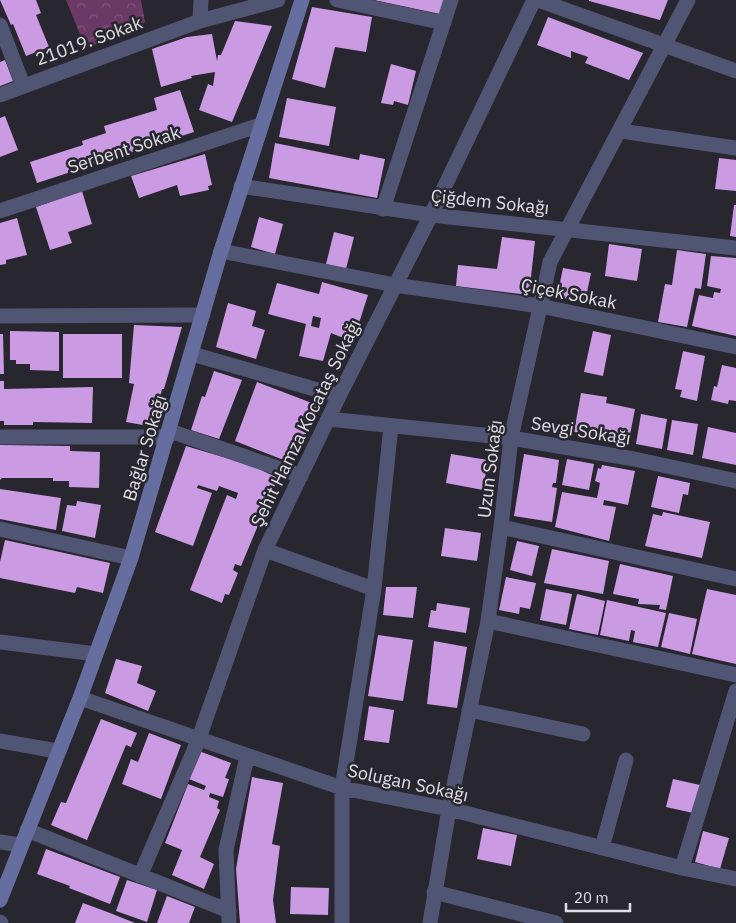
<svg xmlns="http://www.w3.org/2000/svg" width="736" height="923" font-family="'IBM Plex Sans',sans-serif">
<defs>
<pattern id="park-crowns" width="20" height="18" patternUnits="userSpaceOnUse" patternTransform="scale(1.25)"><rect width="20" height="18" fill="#6b3965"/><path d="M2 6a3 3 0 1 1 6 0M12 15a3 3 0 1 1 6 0" fill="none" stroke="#80557b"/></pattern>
</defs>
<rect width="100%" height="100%" fill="#28262f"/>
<!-- park -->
<path fill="url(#park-crowns)" d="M66,0H141L145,22L86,49Z"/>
<!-- building -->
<path fill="#ca9ae3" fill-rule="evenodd" d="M0,0H36L41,13L36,15L49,47L26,56L13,24L11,25Z
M374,0H444L440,14Z
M668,0L660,20L589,1V0Z
M312,7L372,17L366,52L335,47L325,88L292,79Z
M548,17L643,53L629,80L585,63L588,57L571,51V58L537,45Z
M235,21L272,26L232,122L199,110L208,84L213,86L215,72L191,76L192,78L161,87L152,49L187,37L212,34L217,61L218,55H221Z
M5,60L13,81L0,86V62Z
M391,64L416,71L408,105L394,101L393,105L381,103Z
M180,90L194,132L37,183L30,162L83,145L82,141L106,133L104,126L157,110L154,98Z
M287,98L336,107L329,146L279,137Z
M5,116L18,150L0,157V118Z
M275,143L359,160L360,154L385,159L377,198L269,178Z
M205,154L212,185L208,186L209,190L180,196L177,185L139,198L131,176Z
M719,158L736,160V191L715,189Z
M82,191L92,224L68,232L72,243L50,250L36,207Z
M734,205H736V237L730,236Z
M259,217L283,224L275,254L251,247Z
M17,218L27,255L6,260V264L0,265V223Z
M334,232L354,237L346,269L326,264Z
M502,237L535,241L529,295L456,286L458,265L497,269Z
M609,244L642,249L637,281L605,276Z
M677,250L706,254L701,289L695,288L687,327L658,322L665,284L672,285Z
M711,256L736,258V336L692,326L699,295L713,298L714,292L720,293L721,289L707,286Z
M563,268L591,273L585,302L557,297Z
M322,282L368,295L353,342L331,333L323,361L299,356L306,324L268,314L277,283L319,294ZM313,316L321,318L319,328L311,326Z
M228,303L256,311L252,326L265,330L256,359L216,347Z
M134,325L182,327L164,389H162L154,427L126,422L134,384L129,383Z
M10,331L59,332V371L30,370V364H16V360H10Z
M593,331L611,335L603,376L584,372Z
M0,334H3L4,374H0Z
M63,334H122V378H63Z
M683,351L705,356L697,401L680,397L682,390L675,389Z
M722,365L736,368V401L729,400L728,404L711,400L714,386L717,387Z
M214,371L242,380L219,439L191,430L202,396L205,397Z
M0,381H4V389L93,387L92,423L33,422V425H4V421H0Z
M257,382L317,405L294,464L235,441Z
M581,393L607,397L606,403L635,409L629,440L574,432Z
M641,414L667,419L662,449L636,444Z
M672,420L698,424L693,455L667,450Z
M708,427L736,433V465L702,458Z
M0,445L70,446V451L100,452L99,488L69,487V481H53V478H2L0,480Z
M186,446L250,465L278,478L241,566L235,564L233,570L238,573L229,595L225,594L222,603L190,590L227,495L236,499L238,493L219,486L217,491L198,485L197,488L212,493L193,546L155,532Z
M451,454L488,460L483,490L446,483Z
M524,454L559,460L556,483H553L552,487L557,488L552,522L514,516Z
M567,459L594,464L589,490L562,485Z
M602,465L635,471L628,505L604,500L603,505L616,507L609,541L555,527L562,492L597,498L600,483L595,481L598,468L601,469Z
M658,476L690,483L688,495L683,494L679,513L651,507Z
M0,489L61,498L56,530L0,519Z
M77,501L101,505L95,538L62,531L67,505L76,506Z
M663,512L710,522L702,558L645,546L653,514L662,516Z
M445,528L481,533L477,561L441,556Z
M5,540L110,563L103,593L77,587L75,593L0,578V562Z
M517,541L539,546L532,576L510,570Z
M552,549L609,561L603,594L544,583Z
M620,564L673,576L666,610L659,609L660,605L638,604L639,599L613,594Z
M506,577L536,583L530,609L520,607L519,614L499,610Z
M386,587H417L413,618L383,615Z
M546,589L572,594L566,625L540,620Z
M707,589L736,595V664L692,654Z
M577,594L605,601L598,635L569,629Z
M607,600L666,613L658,647L633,642L635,631L631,630L629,641L600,635Z
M437,603L470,608L466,633L428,627L431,610L436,611Z
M669,613L697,619L690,654L661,647Z
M378,635L413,640L403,701L368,696Z
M434,641L467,647L457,708L427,704Z
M116,659L142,666L137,683L156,691L148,711L105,693Z
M369,706L394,710L389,743L364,740Z
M101,719L137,733L131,747L126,745L87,840L51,825L61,802L66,803Z
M149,733L181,745L161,799L122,784L131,759L138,762Z
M199,751L231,763L225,778L229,779L223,797L210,793L209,797L219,801L217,808L220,810L200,857L214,864L204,889L172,875L182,850L165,843L188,784L204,790L206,786L189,779Z
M252,777L283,783L272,844L280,846L273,900L276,923H240L236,869Z
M673,779L700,785L693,813L666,807Z
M483,828L517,835L511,866L477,859Z
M703,831L729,838L720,869L695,862Z
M46,849L120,877L110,904L69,888L70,886L37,874Z
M127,880L157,890L147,922L116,911Z
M291,887L329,888L328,915L290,914Z
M167,896L195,907L189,923H157Z
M83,903L110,913L135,923H75Z"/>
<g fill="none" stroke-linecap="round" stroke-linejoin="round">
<!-- street -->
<path stroke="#505574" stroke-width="15" d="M337,0L444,23
M538,0L736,71
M200,21L201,0
M0,25L23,85
M0,95L200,21L278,0
M621,131L736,148
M241,186L431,215L736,248
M383,209L451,0
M0,211L260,125
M221,251L395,285L540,306L736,347
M0,316L203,315
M192,354L339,396
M328,419L511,438L634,459L736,481
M170,431L301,476
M0,437H168
M501,527L736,579
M0,529L131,558
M265,550L374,589
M488,621L736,675
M0,642L96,654
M80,698L342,788L449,809L682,868L736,879
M469,710L583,734
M0,741L57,751
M27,830L229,911
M0,842L21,845
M602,848L626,760
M682,868L736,691
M140,876L198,741L265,550L339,396L431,215L534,0
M434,892L556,923
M0,922L1,923
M229,923L226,850L247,757
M342,923V788L374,589L391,426
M430,923L449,809L488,621L501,527L511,438L550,262L688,0"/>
<!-- secondary -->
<path stroke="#666ea0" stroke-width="15" d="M0,900L80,698L131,558L221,251L302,0"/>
</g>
<g text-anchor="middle" stroke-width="5" stroke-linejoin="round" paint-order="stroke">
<!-- street labels -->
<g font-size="18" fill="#e1dfe5" stroke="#28262f">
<text transform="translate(89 41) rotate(-20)" y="6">21019. Sokak</text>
<text transform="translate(124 150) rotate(-18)" y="6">Serbent Sokak</text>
<text transform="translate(490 202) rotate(6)" y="6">Çiğdem Sokağı</text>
<text transform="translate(569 294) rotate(11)" y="6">Çiçek Sokak</text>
<text transform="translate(306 423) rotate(-64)" y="6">Şehit Hamza Kocataş Sokağı</text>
<text transform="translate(581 431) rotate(9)" y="6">Sevgi Sokağı</text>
<text transform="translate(145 448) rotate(-73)" y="6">Bağlar Sokağı</text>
<text transform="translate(490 469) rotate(-83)" y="6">Uzun Sokağı</text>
<text transform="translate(408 783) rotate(12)" y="6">Solugan Sokağı</text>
</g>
</g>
<!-- scale -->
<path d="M566 903v8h64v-8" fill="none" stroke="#e1dfe5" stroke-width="2.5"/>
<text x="574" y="903" font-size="15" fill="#e1dfe5" stroke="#28262f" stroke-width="4" paint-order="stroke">20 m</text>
</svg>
